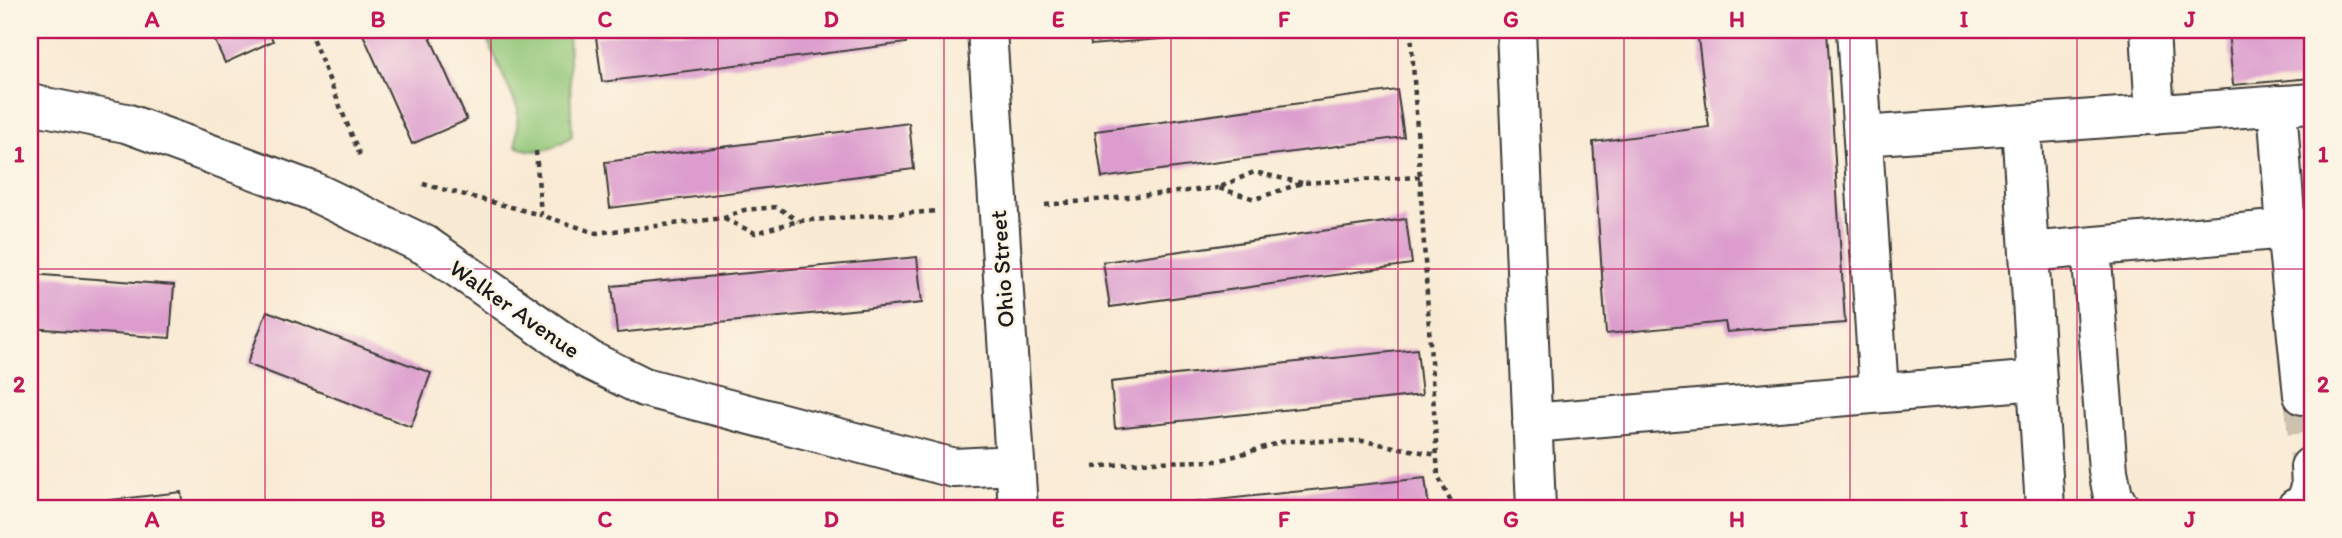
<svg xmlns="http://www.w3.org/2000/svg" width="2342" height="538" font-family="Itim,sans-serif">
<rect width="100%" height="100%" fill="#fcf5e5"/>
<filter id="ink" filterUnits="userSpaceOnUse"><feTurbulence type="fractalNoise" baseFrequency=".0143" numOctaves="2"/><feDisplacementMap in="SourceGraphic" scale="14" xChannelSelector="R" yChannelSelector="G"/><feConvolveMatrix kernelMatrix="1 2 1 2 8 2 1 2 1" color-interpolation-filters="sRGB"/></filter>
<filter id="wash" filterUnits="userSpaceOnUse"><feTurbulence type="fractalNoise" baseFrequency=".00686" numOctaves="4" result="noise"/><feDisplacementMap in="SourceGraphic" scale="28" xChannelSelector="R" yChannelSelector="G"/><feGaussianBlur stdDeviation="1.57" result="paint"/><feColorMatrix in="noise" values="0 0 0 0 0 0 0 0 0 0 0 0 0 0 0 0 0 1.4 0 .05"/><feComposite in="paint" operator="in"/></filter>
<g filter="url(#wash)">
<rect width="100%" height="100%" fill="#f9ead4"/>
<!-- green -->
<path fill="#93c779" stroke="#58724a" stroke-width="2" d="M483,30H568L572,136C554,149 538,156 516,146L518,109Z"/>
<g id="blocks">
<!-- building -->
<path fill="#dc9dce" d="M210,30H268L273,41L225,63Z
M361,30H427L467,120L412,144Z
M650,30H904L906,43L602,82L596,37Z
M1089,30H1242V32L1091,45Z
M1697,30H1827L1845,323L1727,332L1725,322L1606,334L1593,142L1709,127Z
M2228,30H2312V78L2233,85Z
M1397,90L1404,137L1102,178L1095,131Z
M909,123L914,169L610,208L605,162Z
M1406,219L1412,264L1110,307L1103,262Z
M917,257L922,303L617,333L612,286Z
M30,274L174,285L170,338L30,328Z
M267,311L431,373L411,427L247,364Z
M1417,349L1422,395L1115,428L1111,382Z
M1425,478L1429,508H1161L1160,506Z
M181,492L183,508H67V505Z"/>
</g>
</g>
<g filter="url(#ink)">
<use href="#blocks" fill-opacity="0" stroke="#3d3b38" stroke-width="2"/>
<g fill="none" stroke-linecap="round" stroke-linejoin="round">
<!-- minor-tunnel -->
<path stroke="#cdc1af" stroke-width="38" stroke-dasharray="38 19" stroke-linecap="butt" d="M2303,395L2310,467"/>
<defs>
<path id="minor" d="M987,30L1018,508
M1516,30L1536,508
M1856,30L1879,393
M2150,30L2155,115
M30,104L126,123L312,191L425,245L589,360L644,387L954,468L1015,465
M2277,105L2286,229L2303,395
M2021,125L2045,508
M1863,136L2312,103
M2091,247L2108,471L2113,496L2120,508
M2029,252L2286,229
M1532,423L2037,380
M2296,508L2305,504L2311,487L2310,467"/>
</defs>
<!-- minor casing -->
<use href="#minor" stroke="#3d3b38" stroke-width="42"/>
<!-- path -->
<path stroke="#3d3b38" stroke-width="4.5" stroke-dasharray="5 5" stroke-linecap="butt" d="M309,30L361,158
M1411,30L1438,476L1454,508
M536,151L541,215L596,233L724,218L744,210L777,207L798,221
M1302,183L1254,172L1218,188L1255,199L1302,183L1420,177
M423,184L541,215
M1045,205L1218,188
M724,219L755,233L798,221L939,211
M1093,467L1145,462L1218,461L1285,441H1363L1437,455"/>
<!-- minor -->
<use href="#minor" stroke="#fff" stroke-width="38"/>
</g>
</g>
<!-- grid -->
<path fill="none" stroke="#c2185b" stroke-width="2" stroke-opacity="0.55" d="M265,30V508M491,30V508M718,30V508M944,30V508M1171,30V508M1398,30V508M1624,30V508M1850,30V508M2077,30V508M30,269H2312"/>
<g text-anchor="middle" stroke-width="5" stroke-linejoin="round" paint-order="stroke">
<!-- street labels -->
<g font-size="24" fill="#1c1c1c" stroke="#fcf5e5">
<text transform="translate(1002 269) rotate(-94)" y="8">Ohio Street</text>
<text transform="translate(515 309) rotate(35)" y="8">Walker Avenue</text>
</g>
</g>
<!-- margin -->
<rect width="2342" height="538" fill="none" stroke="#fcf5e5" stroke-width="77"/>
<rect x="38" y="38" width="2266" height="462" fill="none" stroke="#c2185b" stroke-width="2.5"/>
<g font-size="23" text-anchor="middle" font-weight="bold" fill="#c2185b">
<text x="152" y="27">A</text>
<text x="378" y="27">B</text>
<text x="605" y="27">C</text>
<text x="831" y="27">D</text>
<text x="1058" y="27">E</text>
<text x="1284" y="27">F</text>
<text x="1511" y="27">G</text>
<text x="1737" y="27">H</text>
<text x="1964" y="27">I</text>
<text x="2190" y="27">J</text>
<text x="19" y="162">1</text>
<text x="2323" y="162">1</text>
<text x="19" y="392">2</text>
<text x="2323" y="392">2</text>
<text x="152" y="527">A</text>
<text x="378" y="527">B</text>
<text x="605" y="527">C</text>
<text x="831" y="527">D</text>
<text x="1058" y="527">E</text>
<text x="1284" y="527">F</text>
<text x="1511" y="527">G</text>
<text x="1737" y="527">H</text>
<text x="1964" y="527">I</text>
<text x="2190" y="527">J</text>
</g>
</svg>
